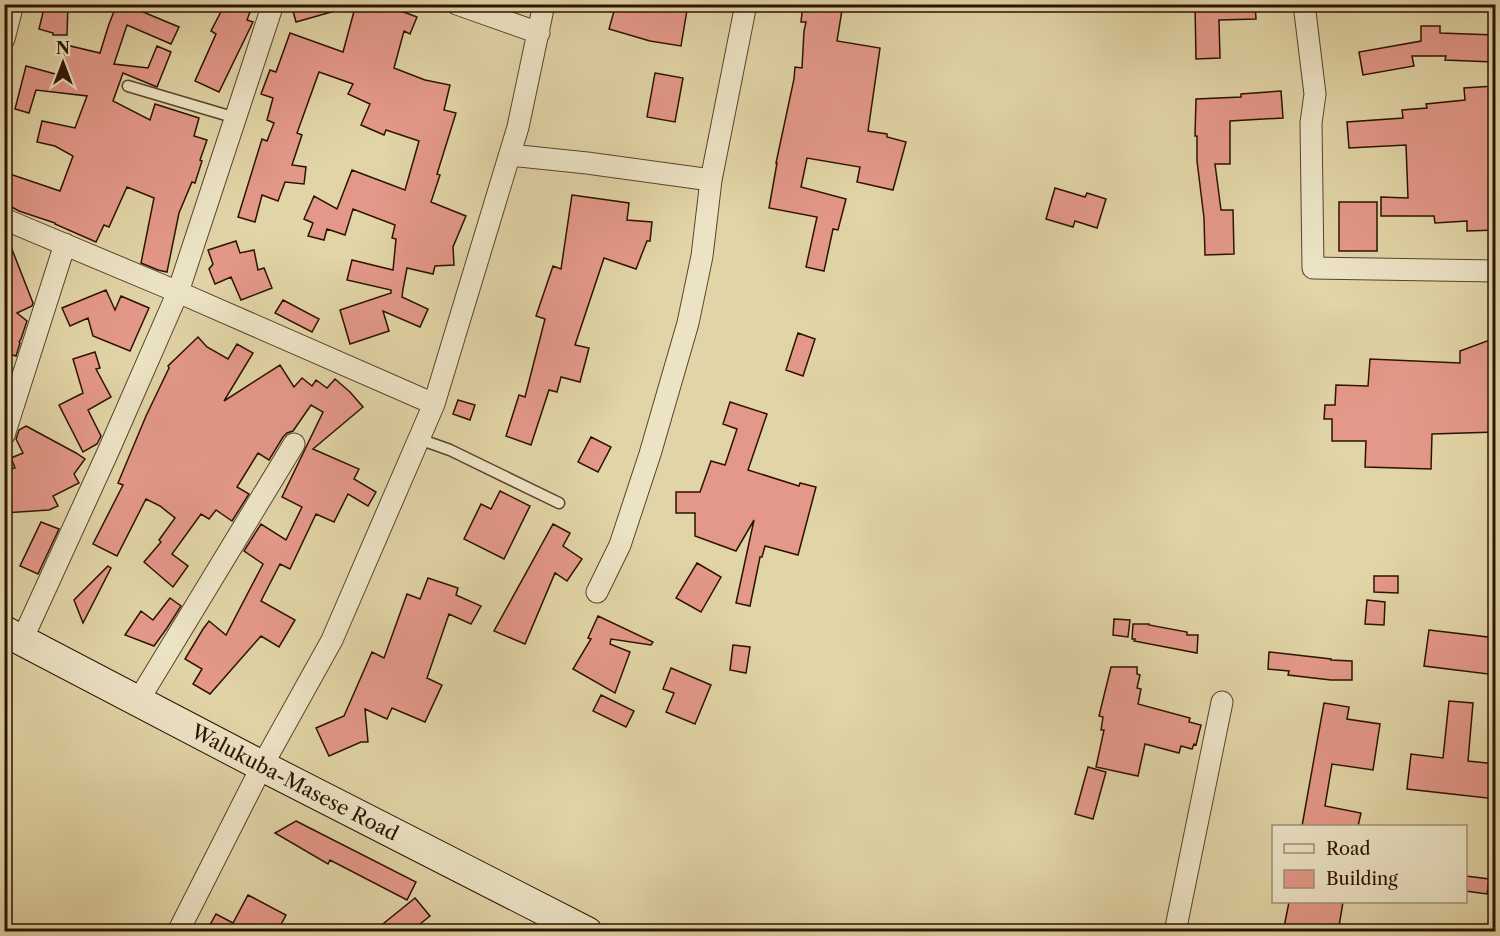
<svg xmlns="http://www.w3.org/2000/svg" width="1500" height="936" font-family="'Libre Caslon Text',serif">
<rect width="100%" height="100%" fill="#e1d4a6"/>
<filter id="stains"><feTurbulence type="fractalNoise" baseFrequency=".00333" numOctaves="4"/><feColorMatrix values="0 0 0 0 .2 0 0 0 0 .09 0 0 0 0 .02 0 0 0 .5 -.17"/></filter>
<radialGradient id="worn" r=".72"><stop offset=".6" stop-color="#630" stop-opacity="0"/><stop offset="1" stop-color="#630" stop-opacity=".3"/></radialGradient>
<!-- building -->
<path fill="#e49889" stroke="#2c1300" stroke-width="1.5" d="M45,4H68L67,35H53V33L39,29Z
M117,4H124L179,27L171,44L127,25L114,64L148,68L157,46L171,52L157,87L123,73L113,101L150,120L155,104L199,118L194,136L207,140L200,160L202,161L195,183L192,182L179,213L167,272L158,270L141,263L154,198L127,187L109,227L104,225L96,242L55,224V223L19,211L4,203V172L60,191L73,156L55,146L37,142L42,121L75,128L87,96L36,90L29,113L15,109L26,66L59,75L66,45L100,53L109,24Z
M225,4H253L247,20L253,22L219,92L195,81L216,34L211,31Z
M291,4H341L342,9L296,22Z
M356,4H382L417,17L410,34L404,31L394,68L425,80L450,85L444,110L456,113L437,174L440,175L431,202L466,216L453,247L454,265L435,266L433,274L407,268L403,289L402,297L428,309L420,327L383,311L389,331L350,344L340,310L391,293V290L347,280L352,260L393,270L396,239L392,238L395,225L353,209L345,235L327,229L324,240L308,236L313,223L304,219L314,196L337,209L352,170L405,190L419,141L386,130L384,135L361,125L370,104L348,94L353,84L319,72L297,133L302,135L292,165L306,167L304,184L285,182L278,201L262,195L255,222L238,217L262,139L267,141L274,123L267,120L273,98L261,94L270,70L276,72L290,33L343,52Z
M616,4H688L681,46L650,41L609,29Z
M803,4H843L837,41L880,48L868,131L887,134V137L906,142L893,190L857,182L860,167L807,158L801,187L846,199L838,230L833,229L824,271L806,267L817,217L769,208L777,163H776L794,79L795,67L802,68L804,31L806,22H801Z
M1195,4H1255L1256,19L1219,20L1220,58L1196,59Z
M1421,26H1440V33L1496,35V58H1493V62L1445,60L1446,56H1412L1414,66L1363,75L1359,52L1421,41Z
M655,73L683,78L675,122L647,117Z
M1494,86L1496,230L1467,231V221L1435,223L1434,216H1381V197L1408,198L1406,145L1349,148L1347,122L1403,118L1402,110L1427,108L1426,104L1465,100L1464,88Z
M1281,91L1283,118L1230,121V164H1215L1221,210H1233L1234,254L1205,255L1204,218L1197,161V136H1195L1196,99L1241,97V94Z
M1055,188L1085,197L1087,193L1106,199L1097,228L1075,221L1073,227L1046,219Z
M572,195L629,203L627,220L652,222L650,241H647L636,269L604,258L575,345L589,348L580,382L561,377L557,392L549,390L531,445L506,436L519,395L525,397L545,319L536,316L553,266L561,269Z
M1339,202H1377V251H1339Z
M4,233L6,234L33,303L32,306L17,313L27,321L21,339L19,342L20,343L16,356L9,354L4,359Z
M236,241L240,253L254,250L258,270L264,268L272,288L241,300L231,277L215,284L209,269L213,264L208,250Z
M106,290L115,310L121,296L149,308L130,351L93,336L88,318L70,326L62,308Z
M283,300L319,319L312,332L275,313Z
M798,333L815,339L803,376L786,370Z
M198,337L207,347L228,359L237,344L253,353L224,401L280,365L294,387L302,378L312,386L316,380L327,388L335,379L350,392L363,407L313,449L359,469L354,479L376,492L368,506L348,494L334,522L316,514L290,569L280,564L261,601L295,620L279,647L261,636L210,694L193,684L202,669L185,659L203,629L209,621L226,635L263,564L244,551L261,524L286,540L302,507L282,497L323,412L311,405L293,431L287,433L283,437L269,460L258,453L237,487L249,494L232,521L216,510L209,519L201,514L172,554L188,566L173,587L144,562L161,542L159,540L175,518L160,506L146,499L117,556L93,544L123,485L118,483L146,416L169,368L168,366Z
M1487,341L1496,344V432L1432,434L1431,469L1365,467L1366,441H1332V419H1324L1325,405H1335L1336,385L1368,386L1370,359L1460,363V351Z
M95,352L100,368L96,369L111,397L88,410L101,436L97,444L83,452L59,405L83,393L73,359Z
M458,400L475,405L470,420L453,414Z
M730,402L767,414L748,470L799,486L800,483L816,487L798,555L765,546L762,557H760L750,606L736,603L754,520L736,551L695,536V513H676V492H700L711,461L725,465L737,429L723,424Z
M26,426L76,453L85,459L74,474L79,483L53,496L58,506L49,510L4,513V470L15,468L11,458L23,453L16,439L19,430Z
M591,437L611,447L598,472L578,462Z
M500,491L530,506L504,559L464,539L481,504L491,509Z
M41,522L59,529L38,574L20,566Z
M553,524L570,533L563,546L582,559L567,581L555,573L525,644L494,631Z
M697,563L721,577L701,612L676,598Z
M108,566L111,568L83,623L74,600Z
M1374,576H1398V593L1374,592Z
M428,578L458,588L456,595L481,606L471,624L449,614L427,678L442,685L425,722L392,708L387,719L365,709L368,742H361L329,756L316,728L344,716L372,652L384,658L407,594L420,599Z
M170,598L181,606L167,628L154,646L125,635L141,611L153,620Z
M1367,600L1385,602L1384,625L1365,624Z
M598,616L653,642L651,645L611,639L610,644L630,652L615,693L573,669L591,639L588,638Z
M1114,619L1130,620L1128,637L1113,635Z
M1133,624H1149V625L1187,632V635H1198L1197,653L1134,641L1135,639H1132Z
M1429,630L1496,638V675L1424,666Z
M733,645L750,647L746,673L730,670Z
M1269,652L1331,659V660L1352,661V680H1331L1288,675L1289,671L1268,669Z
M1111,667H1137V674L1140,675L1137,688L1141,689L1138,704L1190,718L1189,722L1201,725L1196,745L1194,744L1192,749L1181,746L1179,753L1145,744L1138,776L1096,767L1104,730H1101L1103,717L1099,716Z
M671,668L711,685L695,724L666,712L674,693L663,689Z
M601,695L634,711L626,727L593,711Z
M1449,701L1473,703L1468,761L1496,764V799L1407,789L1411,754L1443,758Z
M1324,703L1349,707L1347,719L1380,724L1373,770L1332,764L1325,806L1361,813L1358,826H1302Z
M1088,767L1106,772L1093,819L1075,814Z
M296,821L416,882L407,900L330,860L328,864L275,833Z
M1466,876L1489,879L1487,894L1466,891Z
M248,895L286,915L277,932H206L216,914L233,923Z
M415,898L430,916L410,932H373Z
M1289,902H1343L1338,932H1283Z"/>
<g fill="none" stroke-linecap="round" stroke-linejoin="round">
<defs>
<path id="lane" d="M128,86L236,118
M419,439L450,450L559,503"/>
<path id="street" d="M457,4L539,33
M1304,4L1315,94L1311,123L1313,268L1496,271
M4,39L13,4
M510,155L587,163L711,180L746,4
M4,219L178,292L434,404
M4,435L65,244
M597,592L620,545L650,454L688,323L702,256L711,180
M22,640L108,452L178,292L273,4
M138,701L294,444
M178,932L262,766L332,640L434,404L518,127L544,4
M1175,932L1222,702"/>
<g id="secondary">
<path id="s1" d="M4,631L262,766L587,932"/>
</g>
</defs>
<!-- lane casing -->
<use href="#lane" stroke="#59432a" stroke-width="13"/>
<!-- street casing -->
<use href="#street" stroke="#59432a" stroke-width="23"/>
<!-- secondary casing -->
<use href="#secondary" stroke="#2c1300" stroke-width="32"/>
<!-- lane -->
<use href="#lane" stroke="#ece3c5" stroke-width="10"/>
<!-- street -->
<use href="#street" stroke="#ece3c5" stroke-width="21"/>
<!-- secondary -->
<use href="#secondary" stroke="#ece3c5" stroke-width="30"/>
</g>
<g text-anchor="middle" stroke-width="4.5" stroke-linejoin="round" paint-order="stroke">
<!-- street labels -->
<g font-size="20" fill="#2c1300" stroke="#ece3c5">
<text dy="7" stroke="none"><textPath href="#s1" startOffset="328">Walukuba-Masese Road</textPath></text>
</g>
</g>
<!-- margin -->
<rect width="1500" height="936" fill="none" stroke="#e1d4a6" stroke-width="24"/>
<rect x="6" y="6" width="1488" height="924" fill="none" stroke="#2c1300" stroke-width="3"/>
<rect x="12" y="12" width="1476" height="912" fill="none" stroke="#2c1300" stroke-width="1.5"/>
<!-- legend -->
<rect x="1272" y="825" width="195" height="78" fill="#ece3c5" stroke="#9f9076" stroke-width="1.5"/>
<rect x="1284" y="844" width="30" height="9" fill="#ece3c5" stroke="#9f9076" stroke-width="1.5"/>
<text x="1326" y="855" font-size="18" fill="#2c1300">Road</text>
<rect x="1284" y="870" width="30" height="18" fill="#e49889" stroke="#9f9076" stroke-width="1.5"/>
<text x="1326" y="885" font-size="18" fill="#2c1300">Building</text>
<!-- north arrow -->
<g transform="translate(63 63)" stroke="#ece3c5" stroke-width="4.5" paint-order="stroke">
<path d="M0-4.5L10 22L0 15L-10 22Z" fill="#2c1300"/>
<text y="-9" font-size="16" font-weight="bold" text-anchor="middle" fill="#2c1300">N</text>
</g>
<rect width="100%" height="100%" filter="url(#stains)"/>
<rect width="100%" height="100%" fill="url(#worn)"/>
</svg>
